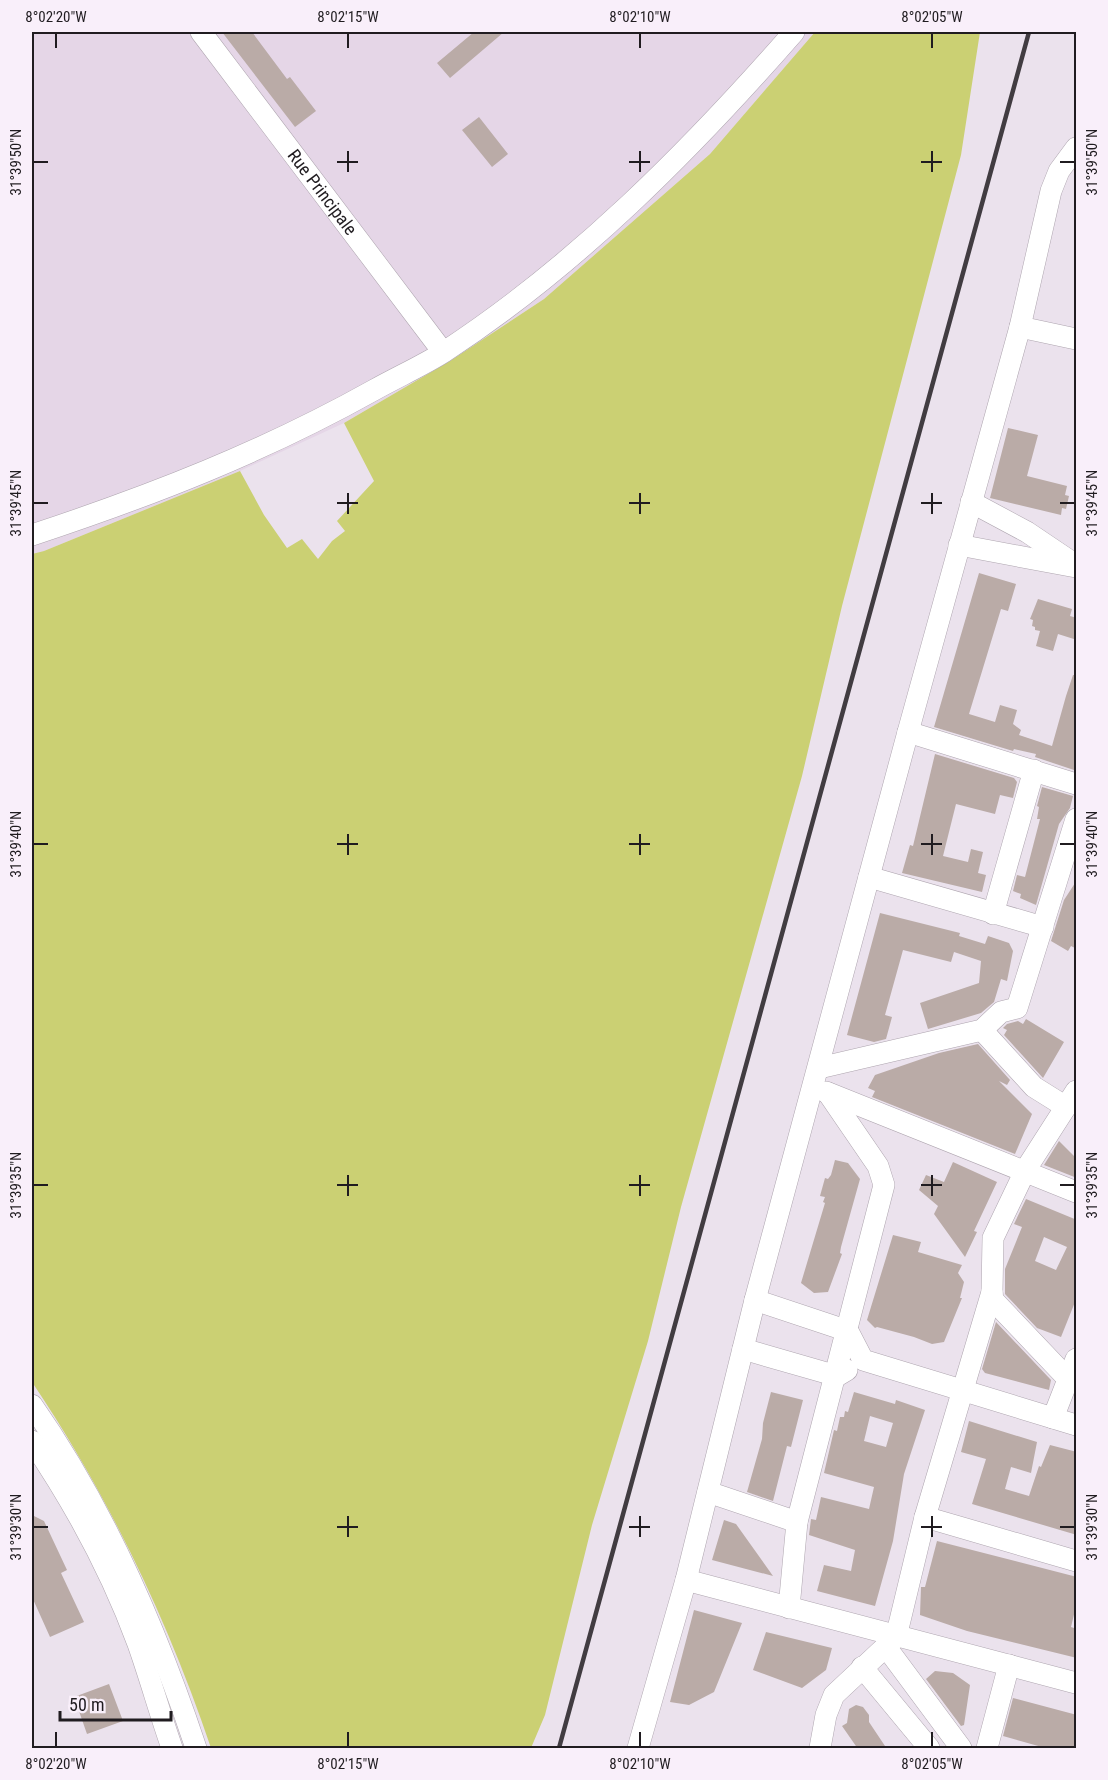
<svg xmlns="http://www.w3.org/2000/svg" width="1108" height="1780" font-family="'Roboto Condensed',sans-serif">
<rect width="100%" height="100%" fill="#ebe2ed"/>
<!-- built -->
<path fill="#e5d6e7" d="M32,32H815L710,154L544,299L450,361L344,423L240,471L44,551L32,554Z"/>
<!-- green -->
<path fill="#cbd073" d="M815,32H980L961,155L842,606L802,776L681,1207L648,1341L592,1525L545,1715L531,1748H211C168,1620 108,1495 32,1382V554L44,551L240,471L264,515L287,548L302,539L318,559L332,541L345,531L337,521L374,481L344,423L450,361L544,299L710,154Z"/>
<!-- building -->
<path fill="#baaba7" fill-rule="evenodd" d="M222,32H252L287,79L290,77L316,111L295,127Z
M474,32H504L450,78L437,63Z
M479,117L508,154L492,167L462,130Z
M1008,428L1038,435L1027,476L1067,486L1065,495L1069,496L1066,509L1062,508L1061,515L990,498Z
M979,573L1016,584L1008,611L1001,609L969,714L995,722L1000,705L1017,710L1013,724L1021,730L1019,735L1052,746L1066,696L1073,675H1077V764L1074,770L1035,757L1036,754L1014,749L1013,751L934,727Z
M1038,599L1072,609L1070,616L1077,618V640L1058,634L1053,651L1036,646L1040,631L1035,630V627L1032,626L1033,620L1030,619Z
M935,754L1014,778L1017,782L1013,798L1000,795L995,814L956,804L943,856L968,862L971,849L983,852L978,873L986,875L982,892L902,873L910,845L913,846Z
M1042,787L1073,796L1070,808L1059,824L1036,905L1020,898L1021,894L1013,891L1017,875L1025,877L1040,819H1037L1039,807L1037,806Z
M1077,880V949L1071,946L1068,951L1051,941L1064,900Z
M880,913L960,933L959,936L985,944L988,936L1009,943L1013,951L1007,981L1001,979L994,1002L981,1013L928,1029L920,1003L979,983L981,961L954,952L951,962L903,950L885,1015L892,1017L886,1039L874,1042L847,1035Z
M1026,1019L1064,1042L1043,1078L1004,1035L1007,1030L1003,1028L1007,1024L1018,1021L1023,1024Z
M978,1044L1010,1080L1007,1085L999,1081L1032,1114L1015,1154L872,1097L875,1091L868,1088L875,1075L939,1053Z
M1059,1141L1077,1159V1178L1044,1165Z
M835,1160L848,1163L860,1179L841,1247L840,1253L842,1254L828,1292L814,1293L801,1283L825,1203L823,1202L825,1197L820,1196L825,1178L828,1179L831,1175Z
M953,1162L997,1182L974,1231L977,1232L965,1257L934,1214L938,1206L919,1190L926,1175L944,1182Z
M1026,1199L1077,1220V1297L1061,1337L1037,1328L1005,1294V1269L1022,1227L1014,1224ZM1044,1237L1067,1247L1056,1270L1035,1261Z
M893,1235L921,1242L918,1252L962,1265L958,1273L964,1282L960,1298H962L944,1342L932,1344L914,1337L877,1327L875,1328L867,1320Z
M996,1322L1051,1380L1049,1390L985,1373L982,1369Z
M771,1392L803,1400L791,1447L787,1446L773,1501L747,1492L762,1439L763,1423Z
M854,1392L895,1404L896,1400L925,1410L904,1474L893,1541L875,1606L817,1591L824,1565L851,1571L855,1550L809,1535L811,1519L816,1520L821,1497L869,1509L874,1487L824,1473L834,1430L837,1431L840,1417H844L845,1411L848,1412ZM870,1416L893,1423L886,1447L864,1441Z
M969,1421L1037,1442L1031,1473L1011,1467L1005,1489L1029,1496L1039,1466L1041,1467L1050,1445L1077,1452V1535L972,1504L986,1459L961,1452Z
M32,1515L44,1521L67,1570L61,1573L84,1622L50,1637L32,1597Z
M724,1520L736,1524L773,1576L712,1560Z
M937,1541L1077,1577V1602L1071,1627L1077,1629V1658L967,1631L920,1615L921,1587H925Z
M694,1610L742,1623L714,1692L689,1705L670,1702Z
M766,1632L832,1648L826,1670L802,1688L753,1670Z
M935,1671L953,1673L970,1685L964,1725L961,1726L926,1679Z
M109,1684L123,1721L87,1734L74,1697Z
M1013,1698L1077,1715V1749H1049L1003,1736Z
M856,1705L863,1707L869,1715V1722L887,1749H858L842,1726L847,1723L849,1709Z"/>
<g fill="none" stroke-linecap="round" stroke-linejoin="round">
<defs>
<g id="minor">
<path id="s1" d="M201,32L443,352"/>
<path d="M1020,327L1076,339"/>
<path d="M971,502L1027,532L1076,565"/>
<path d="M32,535C153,495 263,452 374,390C397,377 422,366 444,352C577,265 690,151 794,32"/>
<path d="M959,545L1076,567"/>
<path d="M908,732L1076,784"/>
<path d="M869,877L1043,927"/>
<path d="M993,914L1034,770"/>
<path d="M982,1030L1034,1087L1066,1107"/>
<path d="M819,1068L982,1030L1001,1012L1017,1008L1076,819"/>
<path d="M826,1092L1076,1192"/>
<path d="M992,1292L993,1300L1069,1380"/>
<path d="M755,1300L848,1331L863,1360L1076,1425"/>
<path d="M743,1349L837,1376L847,1370"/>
<path d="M32,1405C105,1509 156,1628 196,1748"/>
<path d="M1053,1418L1076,1359"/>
<path d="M32,1441C74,1503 112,1573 138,1644C150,1678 160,1714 172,1748"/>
<path d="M708,1492L797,1522"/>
<path d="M925,1517L1076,1561"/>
<path d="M686,1580L1076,1683"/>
<path d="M789,1608L797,1522L884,1185L878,1166L828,1093"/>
<path d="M886,1647L961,1748"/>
<path d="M862,1667L929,1748"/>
<path d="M638,1748L686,1580L755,1300L908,732L1020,327L1051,191L1059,171L1076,148"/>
<path d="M820,1748L826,1715L834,1695L896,1637L925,1517L992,1292L993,1238L1026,1169L1076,1091"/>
<path d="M987,1748L1009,1665"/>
</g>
</defs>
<!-- minor casing -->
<use href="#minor" stroke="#aea5af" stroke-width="22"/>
<!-- minor -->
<use href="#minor" stroke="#fff" stroke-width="21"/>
<!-- rail -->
<path stroke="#413c41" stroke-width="4.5" d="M559,1748L1029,32"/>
</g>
<!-- ticks -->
<path fill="none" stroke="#201c20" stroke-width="2" d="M56,33V48M348,33V48M640,33V48M932,33V48M348,151V172M640,151V172M932,151V172M33,162H48M337,162H358M629,162H650M921,162H942M1060,162H1075M348,493V514M640,493V514M932,493V514M33,503H48M337,503H358M629,503H650M921,503H942M1060,503H1075M348,834V855M640,834V855M932,834V855M33,844H48M337,844H358M629,844H650M921,844H942M1060,844H1075M348,1175V1196M640,1175V1196M932,1175V1196M33,1185H48M337,1185H358M629,1185H650M921,1185H942M1060,1185H1075M348,1516V1537M640,1516V1537M932,1516V1537M33,1527H48M337,1527H358M629,1527H650M921,1527H942M1060,1527H1075M56,1732V1747M348,1732V1747M640,1732V1747M932,1732V1747"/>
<g text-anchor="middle" stroke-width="5" stroke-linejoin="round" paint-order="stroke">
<!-- street labels -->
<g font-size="18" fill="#201c20" stroke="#f9effa">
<text dy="6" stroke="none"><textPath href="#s1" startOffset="201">Rue Principale</textPath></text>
</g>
</g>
<!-- border -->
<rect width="1108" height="1780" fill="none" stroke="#f9effa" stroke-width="66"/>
<!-- scale -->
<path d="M60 1711v9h111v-9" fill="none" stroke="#201c20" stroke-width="3"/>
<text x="69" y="1711" font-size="18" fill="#201c20" stroke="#f9effa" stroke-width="4.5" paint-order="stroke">50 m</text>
<rect x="33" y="33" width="1042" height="1714" fill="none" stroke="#201c20" stroke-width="2"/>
<g font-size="15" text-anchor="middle" fill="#201c20">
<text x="56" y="22">8°02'20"W</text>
<text x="348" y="22">8°02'15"W</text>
<text x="640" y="22">8°02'10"W</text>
<text x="932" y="22">8°02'05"W</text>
<text transform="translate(16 162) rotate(-90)" y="5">31°39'50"N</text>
<text transform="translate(1092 162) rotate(-90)" y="5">31°39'50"N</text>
<text transform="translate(16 503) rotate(-90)" y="5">31°39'45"N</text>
<text transform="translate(1092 503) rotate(-90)" y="5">31°39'45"N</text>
<text transform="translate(16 844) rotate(-90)" y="5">31°39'40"N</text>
<text transform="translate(1092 844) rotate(-90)" y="5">31°39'40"N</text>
<text transform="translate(16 1185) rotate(-90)" y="5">31°39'35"N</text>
<text transform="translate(1092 1185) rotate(-90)" y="5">31°39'35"N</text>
<text transform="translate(16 1527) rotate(-90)" y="5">31°39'30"N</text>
<text transform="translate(1092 1527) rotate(-90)" y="5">31°39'30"N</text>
<text x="56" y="1769">8°02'20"W</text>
<text x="348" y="1769">8°02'15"W</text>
<text x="640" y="1769">8°02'10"W</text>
<text x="932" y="1769">8°02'05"W</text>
</g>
</svg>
